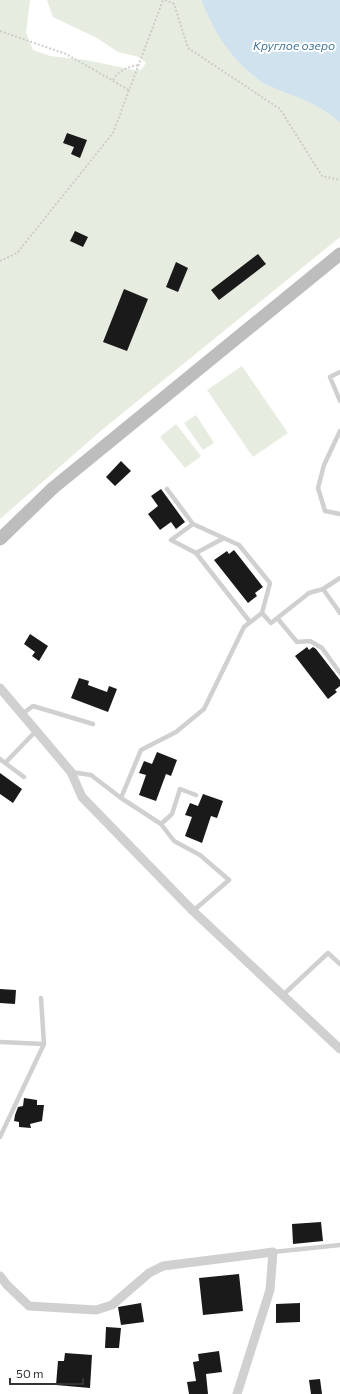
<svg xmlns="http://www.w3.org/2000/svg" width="340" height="1394" font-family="Commissioner,sans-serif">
<rect width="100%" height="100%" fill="#fff"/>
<!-- green -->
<path fill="#e6ecdf" d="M0,0H30L26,33L33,50L50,56L86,60L134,70H141L146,63L139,57L118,52L97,38L53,17L47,0H201C215,30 225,51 250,73C255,76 259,82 265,84C292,96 318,102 340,123V237L103,429L0,519Z
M242,366L288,433L253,457L207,390Z
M196,415L214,443L203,450L184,423Z
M176,424L201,456L185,468L160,437Z"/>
<!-- water -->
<path fill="#cfe2ee" d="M201,0H340V123C318,102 291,96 265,84C259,82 255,76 250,73C225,51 214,30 201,0Z"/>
<!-- building -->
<path fill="#1a1a1a" d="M67,133L87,140L80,158L71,154L74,147L63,143Z
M75,231L88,237L83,247L70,241Z
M258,254L266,264L219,300L211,290Z
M176,262L188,268L178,292L166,287Z
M124,289L148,299L127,351L103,342Z
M121,461L131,471L115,486L106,477Z
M161,489L185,522L176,529L171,522L160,530L148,514L158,506L151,496Z
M234,550L263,587L255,593L257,596L248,603L214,560L227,551L229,554Z
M30,634L48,646L39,661L32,656L35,652L24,644Z
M307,647L309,650L313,647L316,649L340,680V686L335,690L337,692L328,699L295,656Z
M79,678L89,681L88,685L107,692L109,686L117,689L108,712L71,698Z
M157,752L177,760L171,776L166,774L156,801L139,795L146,775L139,773L144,761L152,764Z
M0,773L22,789L13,803L0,794Z
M203,794L223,801L217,818L211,816L202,843L185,836L192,817L185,815L190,803L198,806Z
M0,989L16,990L15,1004L0,1003Z
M24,1098L37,1100V1105H44L42,1121L30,1124L31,1128L19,1127V1122L14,1121L15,1115L18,1107L23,1106Z
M321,1222L323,1241L293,1244L292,1224Z
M239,1274L243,1311L203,1315L199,1278Z
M141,1303L144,1322L121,1325L118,1307Z
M300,1303V1322L276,1323V1304Z
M106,1327L121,1328L119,1348H105Z
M219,1351L222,1372L206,1374L208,1394H189L187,1382L196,1381L193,1362L199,1361L198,1354Z
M65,1353L92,1355L90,1388L56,1385L58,1361H64Z
M320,1379L322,1394H311L309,1380Z"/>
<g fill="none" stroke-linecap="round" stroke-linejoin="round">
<!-- path -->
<path stroke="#cdcdcd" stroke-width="2" stroke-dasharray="2 2" stroke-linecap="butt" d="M165,0L174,4L188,48L280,109L322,176L340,180
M0,31L66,54L129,90
M113,80C119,70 128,67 139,65
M0,261L17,253L113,133L163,0"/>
<!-- lane -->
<path stroke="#d0d0d0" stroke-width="4.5" d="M340,372L330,377L340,401
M340,431L324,465L318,488L325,511L340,514
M167,489L193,524L171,540L196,553L250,622
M193,524L239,545L270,583L262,613
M196,553L224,538
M323,589L340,613
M278,619L297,642L310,641L322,648L340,673
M22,714L33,706L93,724
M0,759L5,763L36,731
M5,763L24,777
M71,772L91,775L121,798L141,750L176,732L204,709L244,627L262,613L271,623L309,593L323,589L340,578
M121,798L161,824L174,841L200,855L229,880L193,911
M161,824L172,814L180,789L196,795
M283,995L328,953L340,964
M0,1042L44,1044
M0,1137L44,1044L41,998
M273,1252L340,1245"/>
<!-- street -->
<path stroke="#d0d0d0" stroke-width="9" d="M0,688L71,772L82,797L193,911L340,1049
M0,1276L7,1285L29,1306L96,1310L112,1305L149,1273L163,1266L273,1252L270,1290L237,1394"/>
<!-- secondary -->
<path stroke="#bdbdbd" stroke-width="13" d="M0,539L53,488L340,254"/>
</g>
<g text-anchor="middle" stroke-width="4" stroke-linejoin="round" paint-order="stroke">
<!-- water labels -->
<g font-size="12" font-style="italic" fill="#3f7597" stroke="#fff">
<text x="294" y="50">Круглое озеро</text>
</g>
</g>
<!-- scale -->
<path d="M10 1378v6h73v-6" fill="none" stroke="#333333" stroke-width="2"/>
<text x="16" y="1378" font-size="12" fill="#333333" stroke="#ffffff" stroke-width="3" paint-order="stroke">50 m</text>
</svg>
